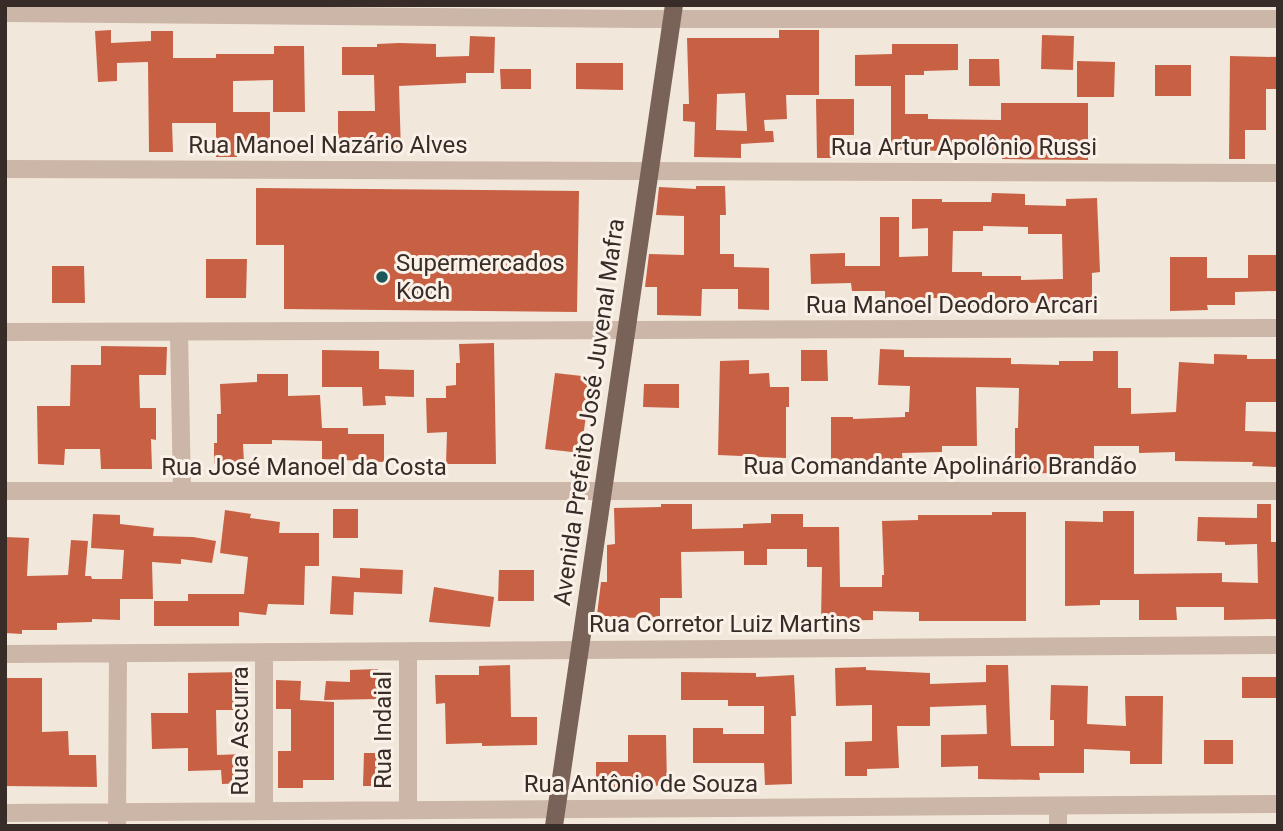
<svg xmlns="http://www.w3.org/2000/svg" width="1283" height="831" font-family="Roboto,sans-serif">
<rect width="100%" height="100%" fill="#f2e7db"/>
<!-- building -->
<path fill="#c86044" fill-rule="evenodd" d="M111,30V43L151,41V31H173V58H216V54H274V46H304L305,112H273V80L233,81V112H270V150H237V157H216V123H172L173,152H149L148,62L117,63V81L98,82L95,31Z
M779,30H819V95H786L787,119L764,120L765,131H773L774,142L741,144V158L694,157L695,122L683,121V104H689L687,38H779ZM745,93L747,131L716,130L717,94Z
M1042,35L1074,36L1073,70L1041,69Z
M470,36L495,37L494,73H466V83L399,86L401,153L338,152V111H375L374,75H342V47H377V44L399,43L436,44V57L469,56Z
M892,44H958V70L924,71V75H905V114H928V119L1001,120V103H1088V160L1002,159V152L891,150V86H855V55L892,54Z
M1230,56L1278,57V89H1266V130H1245V159H1229Z
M969,59H999L1000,86H969Z
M1077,61L1115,62L1114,97H1077Z
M576,63H623V90L576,89Z
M1155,65H1191V96H1155Z
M500,69H531V89H501Z
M816,99H854V135H835V158H817Z
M696,186H725L726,215H720V254H734V267L769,268V310L738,309V289H702L701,316L657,315V287H645L649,254L684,255V216L656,215L659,187L696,189Z
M256,188L579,191L577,312L284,309V245H256Z
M992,193L1025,194V205L1066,206V199L1097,198L1100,272L1092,273V304L982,302V306H960V298H921V306L885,307V291H852L851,283L811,284L810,254L845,253V266H880V217H899V257L928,256V228L912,229V199H942V202H991ZM983,226L1028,227V234H1062L1063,279L1021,280V276H982V272H952L953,231H983Z
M1248,255H1276V291L1235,292V305H1207L1208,310L1170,311V257H1207V278H1248Z
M206,259H247L246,298H206Z
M52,266H84L85,303H52Z
M494,343L496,464H446L447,432L427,433L426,398H446V386L456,385V363H460L459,344Z
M101,346L167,347L166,375H139L140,408H156V440L151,439L152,469H101L100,449H65L64,465L38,464L37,406H70L71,365H101Z
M880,349L904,350V357L1011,358V364L1059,365V361H1093V351H1118V388H1131V414L1176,412L1179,362L1214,364V354L1247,355V359H1278V402H1246L1245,431L1278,432V467L1252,466L1253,462L1175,461V452L1139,453V446H1094V459H1051V473L1015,474V428H1018L1019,388L976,387L977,446H942V452L902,453L903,464L831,465V417H853V419L905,417V412H909L910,386L878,385Z
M322,350L379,351V369L414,370V397L385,396L386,405L363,406L362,387H322Z
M801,350H827L828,381H801Z
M749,360V374L769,373L770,387H789V407H786V458L718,455L720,361Z
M555,373L591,377L581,453L545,449Z
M257,374H288V396L320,395L322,428H348V434H384V462L322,459V441L272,440V444H243L244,463L214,464V443H217V414H221L220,384L257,382Z
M644,384H679V408L643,407Z
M661,504H692V529L743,528V524L771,523V514H803V527H839L840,587H882V575H884L882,521L918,520V515H992V512H1026V621H919V612L873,611V620L821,621L822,567H807V549H767V565H744V551L681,552L682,598H660V617L620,618L597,615L601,582H607V545L615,544L614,508L661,507Z
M1257,504H1271V542H1278V619L1224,620V607H1176L1177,620H1139V600H1100V605L1065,606V521L1103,522V511H1134V574L1222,573V582L1258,583L1257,544L1225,545V542L1197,541L1198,517L1257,518Z
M333,509H358V538H333Z
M225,510L251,514L250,518L280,522L279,533H319V566H305L304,605L268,604L266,615L239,612V626H154V601H188V594H244L248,557L220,553Z
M93,514L120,515V524L154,528L153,536L193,537L216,541L212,563L181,559V564L152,562L153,599H120V620L92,619V622L57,623V630H22V634L5,633V537L29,538L27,576L68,575L71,540L88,541L85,576H91L92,579H122L124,550L91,548Z
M360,568L403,570L402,594L354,592L353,615L330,614L332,576L360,578Z
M499,570H534V601H498Z
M434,587L494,597L490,627L429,622Z
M510,665L511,717H537V745L482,746V743L446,744L445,703L436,704L435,675H479V666Z
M986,665H1008L1011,746H1054V720H1050L1051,685L1088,686L1087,724L1126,726L1125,696H1163L1162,764H1130V751L1084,749V773H1039L1040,780L978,779V766L941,767V735L987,734L986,705L930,707V726H897L899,768L867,769V776H845V742L872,741V705L836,706L835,668L866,667V670L930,673V684L986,682Z
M378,669V699L324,700L326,681L350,682V670Z
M246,672V710H216L217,755L244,754L245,783L222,784L221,770L188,771V748L152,749L151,713H188V673Z
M681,672L756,673V677L794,675L796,716H791L792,784L765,785L764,763H693V728H723V734H764V706H728V700H681Z
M1242,677H1278V698H1242Z
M5,678H42V732L68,731L69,755H96L97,787L5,786Z
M276,680L301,681L300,700L334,702V780H303V788H278V751H291V709H276Z
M628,735H666L667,786L623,785V791H596V762H628Z
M1204,740H1233V764H1204Z
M364,753H385V786H363Z"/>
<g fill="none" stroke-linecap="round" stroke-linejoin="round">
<!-- minor -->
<path stroke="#cbb6a7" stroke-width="18" d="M5,13L640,19H1278
M5,169L1278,173
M5,332L1278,328
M179,332L182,491
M5,491H1278
M408,651V810
M264,652V811
M5,654L1278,645
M5,813L1278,804
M117,826L118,653
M1058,826V806"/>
<!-- major -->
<path stroke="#796359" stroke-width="18" d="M554,826L674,5"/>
</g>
<!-- markers -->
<circle fill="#1c5759" stroke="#faf1e8" stroke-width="2.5" cx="382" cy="277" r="7"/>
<g text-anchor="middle" stroke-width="6" stroke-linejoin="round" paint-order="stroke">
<!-- street labels -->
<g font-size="24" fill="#372c28" stroke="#faf1e8">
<text x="328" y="153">Rua Manoel Nazário Alves</text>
<text x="964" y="155">Rua Artur Apolônio Russi</text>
<text x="952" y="313">Rua Manoel Deodoro Arcari</text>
<text transform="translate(589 412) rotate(-82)" y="8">Avenida Prefeito José Juvenal Mafra</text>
<text x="940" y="474">Rua Comandante Apolinário Brandão</text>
<text x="304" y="475">Rua José Manoel da Costa</text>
<text x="725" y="632">Rua Corretor Luiz Martins</text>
<text transform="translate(383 730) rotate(-90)" y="8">Rua Indaial</text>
<text transform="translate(240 731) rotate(-90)" y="8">Rua Ascurra</text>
<text x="641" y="792">Rua Antônio de Souza</text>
</g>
<!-- poi labels -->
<g font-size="24" fill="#372c28" stroke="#faf1e8" text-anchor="start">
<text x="396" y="271">Supermercados<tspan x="396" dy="28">Koch</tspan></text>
</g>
</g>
<!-- border -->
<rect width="1283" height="831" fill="none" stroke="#372c28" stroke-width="14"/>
</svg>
